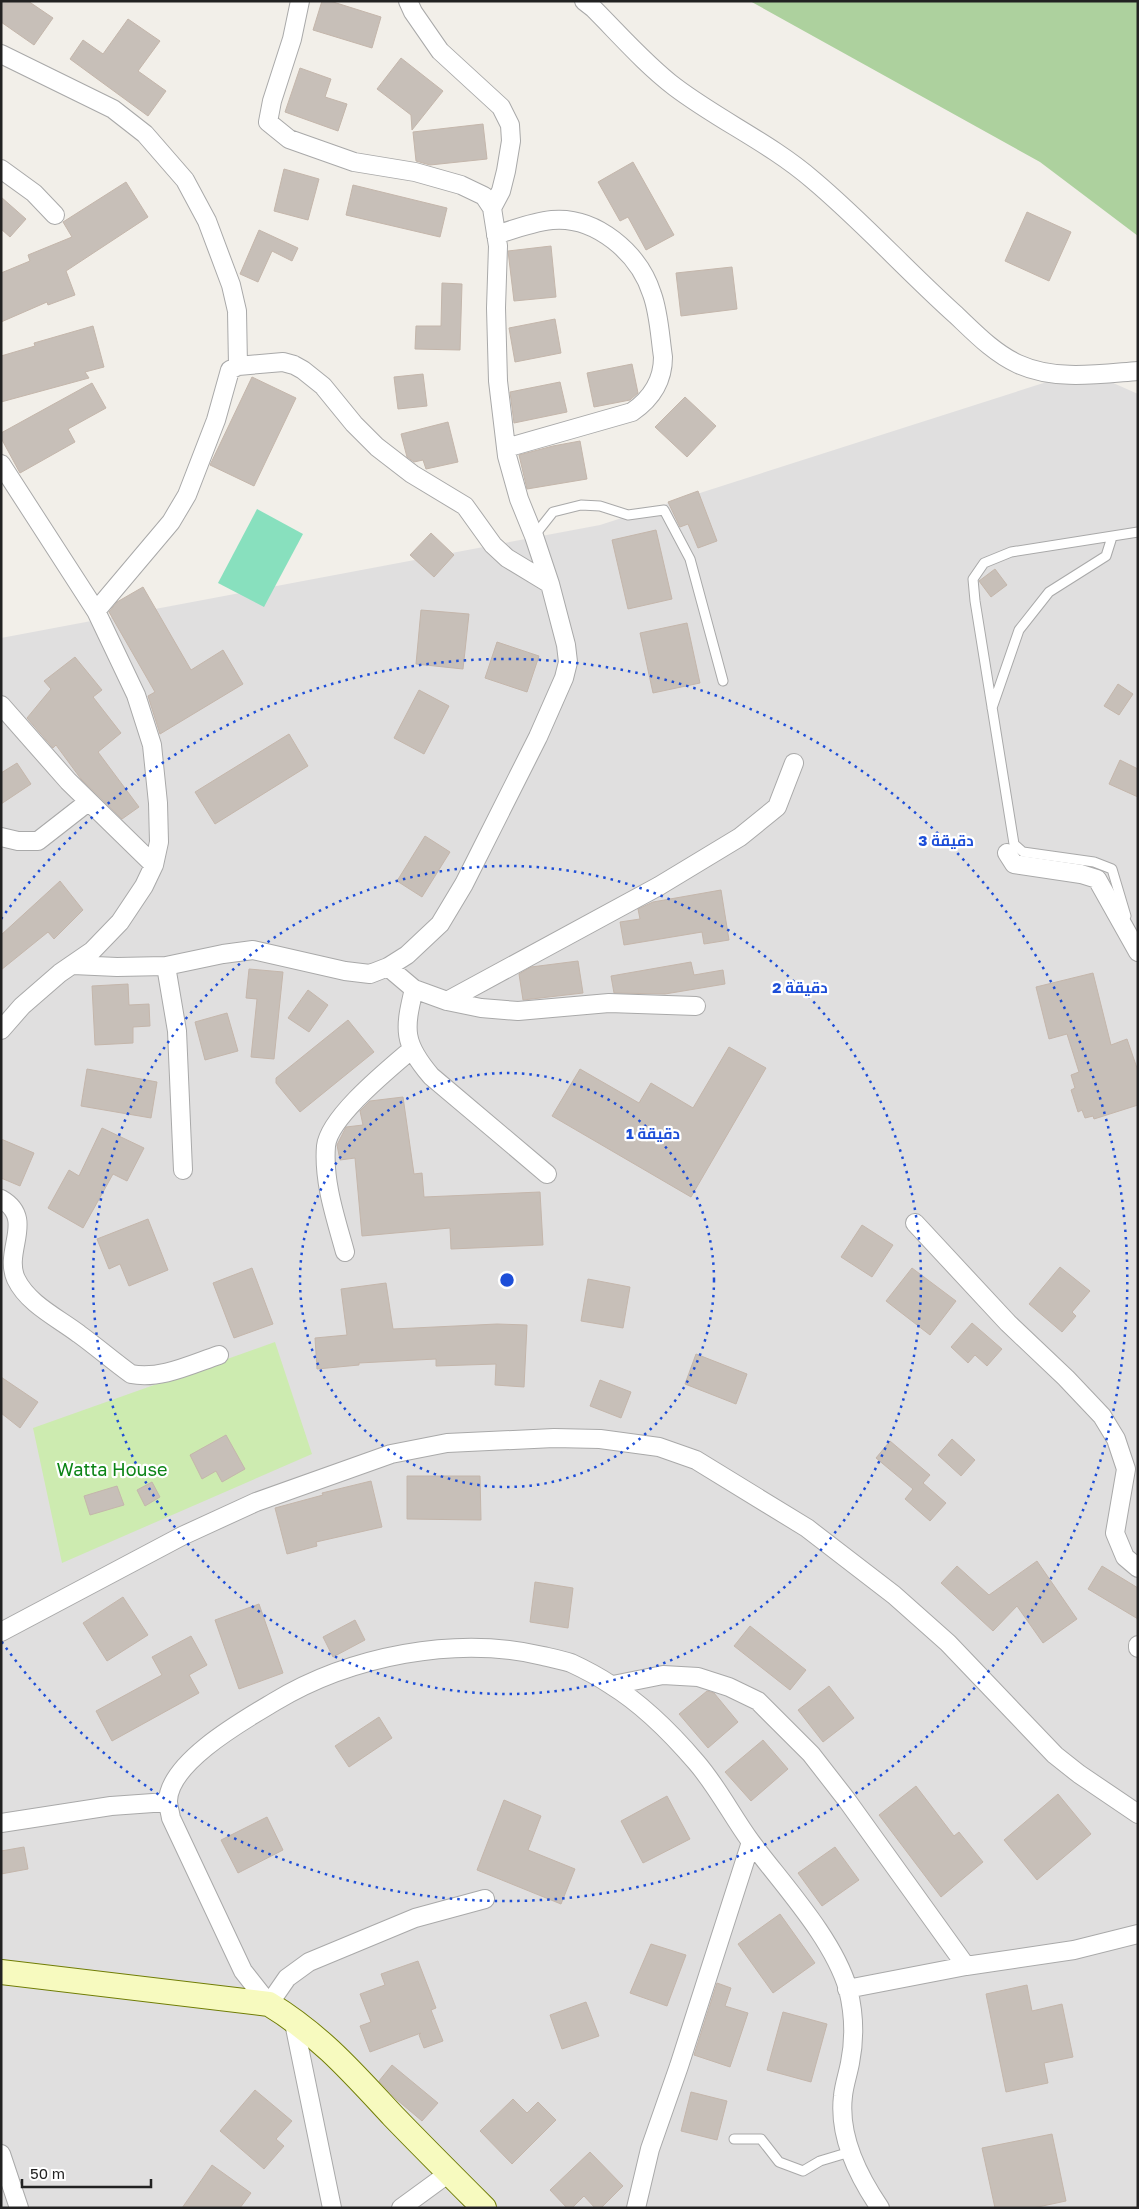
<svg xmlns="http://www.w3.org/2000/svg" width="1139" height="2209" font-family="'Golos Text',Cairo,sans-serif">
<rect width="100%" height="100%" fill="#f2efe9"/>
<!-- residential -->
<path fill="#e0dfdf" d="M1084,370L1138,394V2208H1V638L600,525Z"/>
<!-- grass -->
<path fill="#cdebb0" d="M275,1342L312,1454L62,1563L33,1428Z"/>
<!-- forest -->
<path fill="#add19e" d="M750,1H1138V236L1040,162Z"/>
<!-- pitch -->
<path fill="#88e0be" d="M257,509L303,534L264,607L218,583Z"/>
<!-- building -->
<path fill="#c7bfb8" stroke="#c4b6ab" d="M1,1H28L53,18L34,45L1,22Z
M322,1H330L381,17L372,48L313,30Z
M128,19L160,41L138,71L166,91L148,116L70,59L83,40L103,54Z
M401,58L443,91L412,130L411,115L377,89Z
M300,68L331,79L325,97L347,104L338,131L285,112Z
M483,124L487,159L430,165L416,161L413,132Z
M633,162L674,235L646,250L628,217L620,221L598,182Z
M284,169L319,179L308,220L274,211Z
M126,182L148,217L66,271L75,295L48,305L47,302L1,322V273L30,261L28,255L72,237L63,222Z
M353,185L447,208L440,237L346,215Z
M1,197L26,219L10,237L1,229Z
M1027,212L1071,232L1049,281L1005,261Z
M259,230L298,248L292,261L272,251L258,282L240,274Z
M551,246L556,297L514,301L508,251Z
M732,267L737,309L681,316L676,273Z
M442,283L462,284L460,350L415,349L416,326H441Z
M555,319L561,353L515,362L509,328Z
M93,326L104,367L85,372L89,378L1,402V356L35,346L34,343Z
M632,364L638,393L630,400L594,407L587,373Z
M423,374L427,406L398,409L394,377Z
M252,377L296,398L254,486L210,465Z
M560,382L567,412L514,423L510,392Z
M92,383L106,408L68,429L75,442L20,473L1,438V433Z
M685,397L716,426L687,457L655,427Z
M448,422L458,462L426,469L423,460L414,462L407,457L401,434Z
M580,441L587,479L527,489L519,455L553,446Z
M698,491L717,541L698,548L688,524L680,527L668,502Z
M656,530L672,599L628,609L612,540Z
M431,533L454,555L434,577L410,555Z
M995,569L1007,585L991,597L979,581Z
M143,587L191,670L223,650L243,684L160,734L148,696L155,692L109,612L117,602Z
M421,610L469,614L463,669L416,664Z
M687,623L700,683L653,693L640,633Z
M497,642L539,656L527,692L485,678Z
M75,657L102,690L93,697L121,733L98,752L139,807L122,819L81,779L56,745L53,748L27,718L51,689L44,681Z
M1118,684L1133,694L1119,715L1104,706Z
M419,690L449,706L424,754L394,738Z
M289,734L308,766L215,824L195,792Z
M1120,760L1138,769V797L1109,784Z
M17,763L31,784L1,804V773Z
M425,836L450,852L422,897L397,881Z
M60,881L83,910L54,939L48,932L1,970V935Z
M721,890L729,940L704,944L702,932L624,945L620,922L640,919L638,909L653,902Z
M578,961L583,993L523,1000L519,974L531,967Z
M691,962L694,975L723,970L725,984L665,994L614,993L611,976Z
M249,969L283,972L274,1059L251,1057L257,999L246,998Z
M1093,973L1111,1045L1127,1039L1138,1071V1105L1094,1119L1093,1116L1085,1118L1082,1110L1078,1112L1071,1090L1075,1088L1071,1075L1079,1072L1067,1034L1049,1039L1036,987Z
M128,984L129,1005L149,1004L150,1026L133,1027V1043L95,1045L92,986Z
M308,990L328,1005L309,1032L288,1018Z
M227,1013L238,1051L205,1060L195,1022Z
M348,1020L374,1052L300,1112L276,1083V1078Z
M729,1047L766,1068L691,1197L552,1116L580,1069L639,1103L651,1083L693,1108Z
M87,1069L157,1082L151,1118L81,1106Z
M403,1097L414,1174L422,1173L424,1197L540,1192L543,1245L451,1249L450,1228L362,1236L355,1158L340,1160L337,1145L346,1127L363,1125L360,1111L370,1101Z
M102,1128L144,1148L127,1181L113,1174L83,1228L48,1208L69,1170L79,1176Z
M1,1139L34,1153L20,1186L1,1178Z
M148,1219L168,1270L129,1286L120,1264L109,1269L97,1239Z
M862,1225L893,1245L872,1277L841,1257Z
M1060,1267L1090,1291L1072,1312L1076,1316L1062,1332L1029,1304Z
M252,1268L273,1324L234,1338L213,1283Z
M912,1268L956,1301L930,1335L886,1301Z
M588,1279L630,1287L623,1328L581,1321Z
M386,1283L393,1329L497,1324L527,1325L524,1387L495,1385L496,1364L436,1366V1359L359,1363V1365L317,1369L315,1338L347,1335L341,1289Z
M972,1323L1002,1349L987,1366L975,1355L968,1363L951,1347Z
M696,1354L747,1374L736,1404L685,1384Z
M1,1377L38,1402L20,1428L1,1413Z
M600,1380L631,1392L621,1418L590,1406Z
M226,1435L245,1469L222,1482L216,1471L202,1479L190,1455Z
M952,1439L975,1460L961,1476L938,1455Z
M890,1441L930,1475L923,1483L946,1503L930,1521L905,1499L913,1489L876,1458Z
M407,1476H480L481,1520L407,1519Z
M371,1481L382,1527L316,1542L317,1546L287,1554L275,1508L323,1495L322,1493Z
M152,1482L160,1497L145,1506L137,1490Z
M117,1486L124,1505L90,1515L84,1496Z
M1037,1561L1077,1619L1043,1643L1017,1606L993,1631L941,1583L957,1566L989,1595Z
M1102,1566L1138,1588V1619L1088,1589Z
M535,1582L573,1588L568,1628L530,1622Z
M123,1597L148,1635L107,1661L83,1623Z
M259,1604L283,1673L239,1689L215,1620Z
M355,1620L365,1640L333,1657L323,1637Z
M750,1626L806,1670L790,1690L734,1646Z
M191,1636L207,1665L189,1675L199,1693L112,1741L96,1711L162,1675L152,1657Z
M829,1686L854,1718L823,1742L798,1710Z
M707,1691L714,1693L738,1722L708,1748L679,1714Z
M379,1717L392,1738L349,1767L335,1746Z
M763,1740L788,1769L751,1801L725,1772Z
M916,1786L954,1836L959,1832L983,1862L941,1897L879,1815Z
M1058,1794L1091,1834L1037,1880L1004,1840Z
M667,1796L690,1839L643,1863L621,1821Z
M504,1800L541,1816L528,1850L575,1869L561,1904L477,1870Z
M267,1817L283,1850L238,1873L221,1840Z
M24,1847L28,1869L1,1874V1851Z
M835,1847L859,1880L822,1906L798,1873Z
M780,1914L815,1963L773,1993L738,1944Z
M651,1944L686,1955L667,2006L630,1993Z
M418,1961L436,2008L431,2010L443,2041L424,2048L419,2035L421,2033L370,2052L360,2026L371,2022L360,1994L385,1985L381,1974Z
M717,1983L731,1988L725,2006L748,2013L730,2067L694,2055Z
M1027,1985L1032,2011L1062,2004L1073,2057L1044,2063L1048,2083L1006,2092L986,1994Z
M586,2002L599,2036L562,2049L550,2015Z
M783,2012L827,2024L811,2082L767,2070Z
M392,2065L438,2103L422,2121L396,2099L379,2081Z
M255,2090L292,2121L276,2139L284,2146L264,2169L220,2131Z
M691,2092L727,2101L717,2140L681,2131Z
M513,2099L527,2113L538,2102L556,2120L512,2164L480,2131Z
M1052,2134L1066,2201L1033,2208H995L982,2148Z
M590,2152L623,2186L601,2208H595L584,2196L572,2208H567L550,2190Z
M212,2165L251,2193L240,2208H182Z"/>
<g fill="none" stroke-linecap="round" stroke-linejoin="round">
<defs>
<path id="lane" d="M534,536L553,512L581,505L600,506L628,515L664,510L690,559L723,681
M992,708L1019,630L1049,592L1106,556L1112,537
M1126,916L1112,869L1094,862L1023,852L1014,844L975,601L973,579L984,563L1011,552L1138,532
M734,2139H761L779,2162L803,2171L820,2161L850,2152"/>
<path id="street" d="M300,1L292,39L272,101L268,122L289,139L354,162L415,172L461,185L484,196L492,208
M408,1L413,12L440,51L501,107L510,125L511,141L506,171L501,191L492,208L498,246L496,308L498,381L507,456L519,499L534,536L550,584
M584,1L593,8C620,35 645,64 675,87C720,121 770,143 813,180C863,222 907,271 956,315C975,333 994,353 1018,364C1055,381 1099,374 1138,371
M1,54L113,109L145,134L185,180L207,221L231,285L237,311L238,366
M1,169L34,193L55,215
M496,235C514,229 533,222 552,220C596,216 639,253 652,294C659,313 660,337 663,357C663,382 651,399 632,412L506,448
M1,464L96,611L136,695L152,745L158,803L159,842L154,865L144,886L120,922L92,951L60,973L22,1006L1,1030
M1,705L68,781L154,865
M1,837L18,841H38L88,802
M1007,853L1014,864L1081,874L1097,879L1138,952
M73,965L117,967L166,966L223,954L253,950L345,971L370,974L388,967L407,955L440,924L464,884L538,737L564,678L568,662L566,645L550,584L507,558L493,545L465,506L412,474L377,447L354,424L323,386L303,370L294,365L283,362L238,366L230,370L216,420L187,495L171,522L96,611
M166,966L177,1031L183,1170
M388,967L414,989L447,1001L481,1008L518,1011L609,1003L696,1006
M414,989C404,1030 403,1043 431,1076L547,1174
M447,1001L659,886L740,837L777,807L794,763
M1,1199C36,1219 3,1250 16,1279C28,1304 58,1318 79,1334C97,1347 113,1361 131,1374C160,1380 192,1364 219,1355
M915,1223L1008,1323L1066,1378L1102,1416L1116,1439L1126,1469L1115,1533L1125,1557L1138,1568
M345,1252C336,1219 323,1182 326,1146C329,1117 390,1068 412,1049
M1,1632L182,1536L256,1502L391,1454L447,1443L554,1438L600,1439L659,1447L696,1460L807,1528L894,1595L948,1643L1055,1755L1079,1774L1138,1814
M1138,1645V1648
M613,1685L663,1675L698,1677L729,1687L758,1701L811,1754L846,1799L966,1966
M1,1823L111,1806L167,1802
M485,1899L415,1918L309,1962L287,1978L269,2004L243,1971L171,1818C170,1812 168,1806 168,1801C169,1762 244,1720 274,1702C350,1656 456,1635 543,1656C552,1658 562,1660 571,1663C584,1669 599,1677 611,1685C642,1704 672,1734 696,1762C717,1786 732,1816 751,1842C783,1885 833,1938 848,1989C854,2013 855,2038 850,2063C848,2074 844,2085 843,2096C838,2137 858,2176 880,2208
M847,1989L966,1966L1074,1950L1138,1934
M293,2018L332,2208
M1,2154L19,2208
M401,2208L449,2173
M636,2208L650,2149L679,2066L751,1842"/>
<path id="secondary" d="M1,1972L269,2004C320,2035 353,2073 393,2116C423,2147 453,2177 484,2208"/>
</defs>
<!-- lane casing -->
<use href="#lane" stroke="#a9a9a9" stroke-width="11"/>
<!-- street casing -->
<use href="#street" stroke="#a9a9a9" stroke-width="20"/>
<!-- secondary casing -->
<use href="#secondary" stroke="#707d05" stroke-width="26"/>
<!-- lane -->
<use href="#lane" stroke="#fff" stroke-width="9"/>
<!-- street -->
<use href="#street" stroke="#fff" stroke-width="18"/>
<!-- secondary -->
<use href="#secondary" stroke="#f7fabf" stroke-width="24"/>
</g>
<!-- distance rings -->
<g fill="none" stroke="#1d4ed8" stroke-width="2.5" stroke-dasharray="2.5 5">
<circle cx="507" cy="1280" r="207"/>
<circle cx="507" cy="1280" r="414"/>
<path d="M1 919A621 621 0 1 1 1 1641"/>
</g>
<g text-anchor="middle" stroke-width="4.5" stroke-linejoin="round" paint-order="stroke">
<!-- park labels -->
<g font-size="18" fill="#0c8416" stroke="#fff">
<text x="112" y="1476">Watta House</text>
</g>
</g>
<circle cx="507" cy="1280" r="8" fill="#1d4ed8" stroke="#fff" stroke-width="2.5"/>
<g font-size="15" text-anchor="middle" font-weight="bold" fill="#1d4ed8" stroke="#fff" stroke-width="4.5" stroke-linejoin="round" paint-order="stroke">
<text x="946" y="846">3 دقيقة</text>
<text x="800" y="993">2 دقيقة</text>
<text x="653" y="1139">1 دقيقة</text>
</g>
<!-- border -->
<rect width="1139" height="2209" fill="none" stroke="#222222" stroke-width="5"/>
<!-- scale -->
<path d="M22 2179v8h129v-8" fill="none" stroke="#222222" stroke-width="2.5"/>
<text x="30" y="2179" font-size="15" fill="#222222" stroke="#ffffff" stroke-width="4" paint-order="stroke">50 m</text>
</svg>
